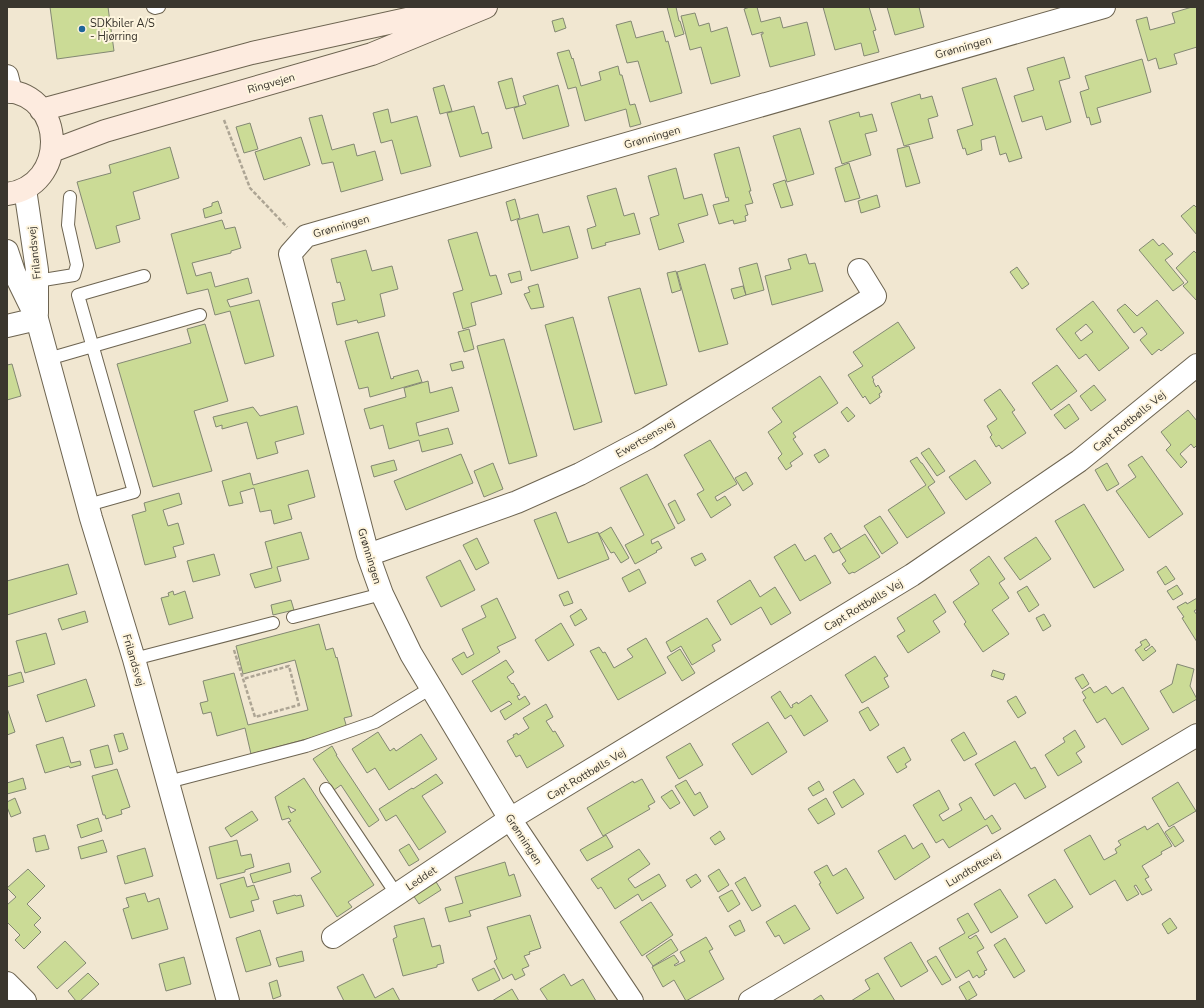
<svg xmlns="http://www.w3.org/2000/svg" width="1204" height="1008" font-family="'Nunito Sans',sans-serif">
<rect width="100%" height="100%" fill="#f1e7d1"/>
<!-- building -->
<path fill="#cbdb96" stroke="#838873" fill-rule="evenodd" d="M50,7H108L114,51L57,59Z
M667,7H676L679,21H680L684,34L675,37Z
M750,7H757L761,22L780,17L783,28L807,22L815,55L770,67L761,34H763V32L752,35L744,9Z
M823,7H869L876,30L873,31L879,52L864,56L861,43L835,50Z
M887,7H919L924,27L895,35Z
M1192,7H1197V47L1174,54L1177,64L1159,69L1156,58L1148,61L1136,20L1147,17L1150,30L1175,23L1172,13Z
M695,13L699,26L709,23L711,32L727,27L740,76L711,84L701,47L690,50L681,16Z
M563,18L566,28L555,32L552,21Z
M631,21L636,38L663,31L666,42L668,41L682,93L650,102L638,61L627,63L616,25Z
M569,50L572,59L573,58L581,86L601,80L599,72L618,66L620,75H622L630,105L635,104L641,124L630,127L626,109L585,121L576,87L568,89L557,53Z
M1064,57L1070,78L1059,81L1071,122L1046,130L1042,116L1022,122L1014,96L1034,90L1027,68Z
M1142,59L1151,92L1097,108L1101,122L1091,125L1089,117L1087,118L1080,92L1089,89L1085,76Z
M512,78L519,106L506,109L498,82Z
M996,78L1022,158L1009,162L1006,153L1000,155L995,136L981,140L982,150L967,155L965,148L963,149L957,130L973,125L962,88Z
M444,85L452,111L440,114L433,88Z
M558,85L569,126L523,139L514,108L526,104L523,96Z
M920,94L921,99L932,96L938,116L928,119L933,138L904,146L891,103Z
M474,106L482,134L488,132L492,148L460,157L447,113Z
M388,109L391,123L417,116L431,166L401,174L392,140L381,143L373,113Z
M859,112L860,117L872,114L877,131L865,134L871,155L842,164L829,121Z
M322,115L332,150L354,144L357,156L375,151L383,180L341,192L333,162L322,164L309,118Z
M250,123L258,149L244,153L236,127Z
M800,128L814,174L787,182L773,136Z
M301,137L310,165L264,180L255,152Z
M909,146L920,183L906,187L897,149Z
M170,147L179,178L133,192L140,219L116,226L120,242L96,249L77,182L111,173L109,165Z
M739,147L751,191H749L753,203L745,205L748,215L745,216L746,221L734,224L733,220L719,224L713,205L729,201L728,197L726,198L714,154Z
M849,163L860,198L845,202L835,168Z
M676,168L684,199L702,194L708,215L678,224L684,242L659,250L650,218L659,215L648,176Z
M785,180L793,205L781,208L773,184Z
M616,188L624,216L634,213L640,234L605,243L606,245L592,249L587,229L596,226L587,196Z
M877,195L880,207L861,213L858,201Z
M515,199L520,218L511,221L506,202Z
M218,201L222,213L205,218L203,209L212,206V203Z
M1194,205L1197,208V235L1181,216Z
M538,214L543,233L569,226L578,258L531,271L517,220Z
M222,220L225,229L235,227L241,248L231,251V253L192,263L196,276L211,272L215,287L248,278L252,293L227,300L230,307L259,300L274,356L245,364L230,311L215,315L208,289L187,294L171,234Z
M477,232L490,276L496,275L502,294L471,303L476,325L463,329L453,293L463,290L448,240Z
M1153,239L1159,246L1163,243L1173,254L1165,260L1184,283L1173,291L1139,250Z
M366,250L372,271L392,266L398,289L380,294L385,316L358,323L357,320L337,325L332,303L345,300L340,282L337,283L331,259Z
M1194,251L1197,254V301L1183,286L1188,282L1176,268Z
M806,254L809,264L815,263L823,291L772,305L765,276L791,269L788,259Z
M757,263L764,290L746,295L739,268Z
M705,264L728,344L699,352L677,272Z
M1017,267L1029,284L1022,289L1010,272Z
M520,271L522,280L511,283L508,274Z
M676,271L681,290L672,293L667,273Z
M538,284L544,307L531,309L524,294L530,292L528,287Z
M743,286L746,295L734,299L731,289Z
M640,288L667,385L635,394L608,297Z
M1157,300L1184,333L1161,351L1159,349L1152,355L1140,340L1147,334L1142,327L1134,333L1117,310L1125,304L1137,316Z
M1093,301L1129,348L1099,371L1086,354L1079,359L1056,329ZM1086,324L1093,332L1081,341L1075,333Z
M573,317L602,422L574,430L545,325Z
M898,322L915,348L872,377L874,380L873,381L876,387L878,385L882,392L879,394L880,397L870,404L865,396L863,398L848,375L863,366L853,352Z
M205,324L228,401L194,411L212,471L153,487L117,364L191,343L187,329Z
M469,329L474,349L464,352L458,332Z
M378,332L391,379L394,378L393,377L418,370L422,382L370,397L368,387L359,389L345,341Z
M504,339L537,456L509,464L477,346Z
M462,361L464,368L452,371L450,364Z
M12,364L21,396L7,400V365Z
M1057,365L1077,391L1051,410L1032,383Z
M820,376L838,403L793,433L796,437L793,439L803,454L790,463L792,466L786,470L778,458L782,454L768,432L782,422L772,408Z
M428,381L430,393L452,387L459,411L416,423L419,436L448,428L453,444L422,452L419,440L389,449L383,425L370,429L364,409L406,397L404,388Z
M1094,385L1106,400L1091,411L1080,396Z
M1000,389L1015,410L1012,412L1026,433L1002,449L999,445L996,447L990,437L992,435L987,426L997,419L984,400Z
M1069,404L1079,419L1065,429L1054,415Z
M297,406L304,434L275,442L278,453L257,459L247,422L222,429V425L216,427L213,417L253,407L260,416Z
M847,407L855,416L848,422L841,412Z
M1188,410L1197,421V445L1194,448L1191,444L1180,454L1187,462L1181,468L1166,450L1171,445L1161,432Z
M710,440L737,484L715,497L717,501L725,496L731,505L711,518L697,494L704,490L684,455Z
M929,448L945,471L937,476L921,453Z
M825,449L829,456L819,463L814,455Z
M461,454L473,483L406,510L394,481Z
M1142,456L1183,514L1149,538L1116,491L1136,477L1128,465Z
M917,457L921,463H922L935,482L928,487L945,513L907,538L888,510L926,485L910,461Z
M394,460L397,470L374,477L371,466Z
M975,460L991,483L966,500L949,477Z
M493,463L503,489L484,497L474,471Z
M1107,463L1119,484L1107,491L1095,470Z
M308,470L315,497L288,505L292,519L274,524L271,510L260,512L254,488L240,492L243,503L229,506L222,481L250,473L253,485Z
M746,472L753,484L743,491L735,478Z
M647,474L675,528L651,540L652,544L658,541L662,548L656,551L657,552L635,564L625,545L644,535L620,488Z
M179,493L182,504L163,510L168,526L178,523L184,544L173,547L176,557L145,565L132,515L146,511L144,503Z
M675,500L685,520L678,524L668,504Z
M1084,504L1124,570L1094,588L1055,521Z
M556,512L568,543L598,532L609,559L558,579L534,520Z
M880,516L898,543L882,554L864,526Z
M611,527L629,558L621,563L614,552L611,553L599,534Z
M301,532L309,559L277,567L281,581L255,588L250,574L272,568L265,542Z
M831,533L841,549L833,553L824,538Z
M865,534L880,557L854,573L853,572L849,574L842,564L846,561L839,550Z
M1036,537L1051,559L1020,580L1004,558Z
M477,538L489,563L476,570L463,545Z
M795,544L805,561L815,555L831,583L800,601L774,557Z
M702,553L706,560L695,566L691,558Z
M214,554L220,575L193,582L187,561Z
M989,556L1005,579L999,583L1009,598L992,610L1009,634L983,652L964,624L966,622L953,602L979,584L970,570Z
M460,560L475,590L441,607L426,577Z
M68,564L77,594L7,615V581Z
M1166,566L1175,579L1165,585L1157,572Z
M639,569L646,583L629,592L622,578Z
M750,580L760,597L775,587L791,613L771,625L761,607L731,625L717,601Z
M1177,585L1183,594L1173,600L1167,591Z
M1027,586L1039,605L1029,612L1017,592Z
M173,591L174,595L185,591L193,618L169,625L161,598L169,596L168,593Z
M568,591L573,603L564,606L559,595Z
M935,594L946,612L933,621L940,632L908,653L897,636L905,631L897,618Z
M497,598L516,638L497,647L500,652L462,675L452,659L464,652L467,658L474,654L462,629L486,617L481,606Z
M1197,598V609L1194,611L1197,615V642L1182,618L1184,617L1177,607L1186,602L1187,604Z
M291,600L294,610L273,615L271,605Z
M581,609L587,619L575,626L570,616Z
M85,611L88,622L62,630L58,619Z
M1044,614L1051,626L1043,631L1036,618Z
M707,618L721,640L712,645L715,651L692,665L681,646L671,652L666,642Z
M561,623L574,645L548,661L535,640Z
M319,624L326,650L333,648L336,658L337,657L352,716L344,718L347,728L251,754L245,728L217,736L211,712L203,714L200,703L208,701L203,681L234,673L248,725L308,710L295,660L243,674L236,646Z
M46,633L55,664L25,673L16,641Z
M646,638L666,673L618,700L590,651L599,647L603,653L605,652L614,668L633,657L627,649Z
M1146,639L1150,645L1144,649L1146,651L1152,646L1156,651L1143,661L1135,650L1142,645L1140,642Z
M680,649L695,673L682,681L667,657Z
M875,656L888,676L884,678L889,687L862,703L845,675Z
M506,660L514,672L507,677L512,684L513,683L520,695L517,696L519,700L525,696L530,704L505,720L500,711L512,704L509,701L491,712L472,681Z
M1177,664L1194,669L1190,686L1197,699L1173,713L1160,691L1172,684Z
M993,670L1005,674L1003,680L991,676Z
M21,672L24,682L7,687V676Z
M1083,674L1089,684L1082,689L1075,678Z
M86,679L95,706L46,722L37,695Z
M1106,686L1112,694L1123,687L1149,729L1122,745L1105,718L1097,723L1083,700L1086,698L1082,692L1090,687L1094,693Z
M780,691L791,708L793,707L792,705L797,702L798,704L811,695L828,721L804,736L791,715L785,719L771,697Z
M1016,696L1026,713L1018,718L1007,701Z
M546,704L553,717L546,721L553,732L555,731L564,746L527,768L520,755L516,757L507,741L514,737L513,735L517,733L518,735L529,728L523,718Z
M868,707L879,725L870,731L859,712Z
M7,708L15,732L7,735Z
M768,722L787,752L752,775L732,744Z
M1075,730L1085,747L1076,753L1082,762L1058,776L1045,755L1065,742L1063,738Z
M378,732L390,751L394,748L396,751L421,734L437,759L389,790L375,768L367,773L352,749Z
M964,732L977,754L964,761L951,740Z
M123,733L128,749L119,752L114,735Z
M63,737L71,763L80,761L81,765L70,768L69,766L45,773L36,745Z
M1015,741L1031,769L1035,767L1046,787L1025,799L1015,783L994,796L975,764Z
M690,743L703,765L679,779L666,757Z
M108,745L113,764L95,768L90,750Z
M332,746L337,755H336L379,820L369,827L341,785L334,790L313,759Z
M904,747L911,760L905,764L907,767L897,773L887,757Z
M117,769L130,807L121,810L122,814L106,819L105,815H103L92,776Z
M436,774L443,783L422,796L446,832L419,850L396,815L386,821L379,809L412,788L413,789Z
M23,778L26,789L7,794V783Z
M304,778L374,885L348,902L352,907L337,917L311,878L321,872L288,822L291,821L289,818L282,820L275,797ZM288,806L296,810L291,813Z
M642,779L655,802L648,806L650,809L603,836L587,808L633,781L634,783Z
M854,779L864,794L842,808L833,792Z
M686,780L695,795L700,792L708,807L694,816L675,786Z
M819,781L824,790L813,796L808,788Z
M1178,782L1196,811L1169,827L1152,798Z
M672,790L680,803L670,809L661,797Z
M939,790L949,809L939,815L943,821L962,810L959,804L971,797L985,820L992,815L1001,829L992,834L987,825L949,848L943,839L936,843L913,805Z
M15,798L21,813L11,817L7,807V802Z
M826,798L835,814L818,824L808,809Z
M252,811L258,820L231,837L225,828Z
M98,818L102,831L81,838L77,825Z
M1158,823L1172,846L1161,852L1162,854L1142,866L1149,877L1145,879L1152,890L1142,895L1136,885L1134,886L1139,894L1127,901L1115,880L1090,895L1064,850L1090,835L1104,860L1117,853L1115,849L1121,845L1118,841L1145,826L1147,830Z
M1174,826L1184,841L1175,847L1165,832Z
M720,831L725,839L715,845L710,838Z
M45,835L49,849L36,852L33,838Z
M606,835L613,847L587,861L580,850Z
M905,835L913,849L922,843L930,857L895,880L878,851Z
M103,840L107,852L81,859L78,847Z
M237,840L241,856L251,854L254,867L245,870V872L217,879L209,847Z
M409,844L419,860L409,866L399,850Z
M145,848L153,876L125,884L117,856Z
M639,849L650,864L628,879L635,888L659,874L666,886L642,901L638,894L615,909L601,887L598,889L591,879Z
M505,862L509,876L514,874L521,896L469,911L471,916L449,922L445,908L463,903L455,877Z
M289,863L291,872L253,883L250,874Z
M827,865L833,876L846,868L864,898L837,914L819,884L821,883L814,872Z
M28,869L45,886L27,904L41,918L34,925L41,932L24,949L15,940L20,935L7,922V905L16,897L7,888Z
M719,869L729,885L718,892L708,876Z
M696,874L701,881L691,888L686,880Z
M244,877L247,887L254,885L259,899L251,901L254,911L230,918L220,884Z
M745,877L761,906L752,911L735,883Z
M1055,879L1073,907L1046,924L1028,895Z
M435,880L441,890L419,904L413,895Z
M1000,889L1018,917L991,933L974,904Z
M732,890L740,904L728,912L719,897Z
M145,893L148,902L159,898L168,929L132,939L123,909L129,907L126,898Z
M295,895L296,896L301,895L304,906L277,914L273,901Z
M651,902L673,935L642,956L620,922Z
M795,905L810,929L784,944L779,935L775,937L766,922Z
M968,913L979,931L968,937L970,939L976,935L984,948L977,952L987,970L984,971L985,974L979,978L977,975L973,978L969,970L956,978L939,948L965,933L957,919Z
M530,915L541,948L529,952L530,954L524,956L529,966L522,969L525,975L515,980L512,974L503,979L494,961L497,959L487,927Z
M424,918L432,947L440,945L444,963L437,965V967L403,976L393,939L397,937L394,926Z
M1170,918L1177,928L1168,934L1162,924Z
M740,920L745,931L735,936L729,926Z
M260,930L271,965L246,972L236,938Z
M706,937L713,949L709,951L724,979L686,1001L674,980L663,987L652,967L674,955L679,962L674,965L675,966L685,961L680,952Z
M1005,938L1025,971L1014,978L994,945Z
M671,939L678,950L653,966L646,956Z
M65,941L86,963L57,989L37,967Z
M911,942L928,971L901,987L884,958Z
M302,951L304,961L279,967L276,958Z
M936,956L951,980L942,985L927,961Z
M184,957L191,984L166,991L159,964Z
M494,968L500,980L478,991L472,979Z
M88,973L99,984L80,1001H76L68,991Z
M878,973L895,1001H851L870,989L865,980Z
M363,974L375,998L393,988L400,1001H344L337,987Z
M564,974L571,986L583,979L596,1001H548L540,989Z
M277,980L281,996L273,999L269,983Z
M969,981L977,995L967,1001L959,987Z
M512,989L519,1001H492Z
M821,995L825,1001H812Z"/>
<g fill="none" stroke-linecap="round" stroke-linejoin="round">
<defs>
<path id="service" d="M153,7L155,8L159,7
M37,281L74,275L77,265L68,225L70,197
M48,359L200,315
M88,505L134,492L78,295L144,276
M293,617L382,594
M134,659L273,623
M168,782L306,746L375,722L431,688
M326,789L397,895"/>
<path id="minor" d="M7,326L37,319
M368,555L517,502L580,474L648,438L875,296L859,270
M333,937L510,819L912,575L1079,461L1197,365
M7,983L25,1001
M632,1001L510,819L411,654L382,594L368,555L290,254L306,236L1104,7
M750,1001L1197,735"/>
<path id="tertiary" d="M7,76L11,92
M25,189L37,270V313
M7,251L14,272L37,319L91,518L134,659L228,1001"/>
<path id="secondary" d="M7,91C66,96 68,186 7,194
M41,110L252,53L457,8
M52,151L105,131L372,54L486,7"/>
</defs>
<!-- service casing -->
<use href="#service" stroke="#6d6451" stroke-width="14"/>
<!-- minor casing -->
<use href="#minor" stroke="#6d6451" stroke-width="24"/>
<!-- tertiary casing -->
<use href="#tertiary" stroke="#6d6451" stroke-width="24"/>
<!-- secondary casing -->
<use href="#secondary" stroke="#6d6451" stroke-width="24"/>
<!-- path -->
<path stroke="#ada594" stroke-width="2.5" stroke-dasharray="4 2" stroke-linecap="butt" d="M224,120L250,188L287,227
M234,650L255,717L299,705L289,666L243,679"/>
<!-- service -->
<use href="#service" stroke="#fff" stroke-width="12"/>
<!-- minor -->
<use href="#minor" stroke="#fff" stroke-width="22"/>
<!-- tertiary -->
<use href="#tertiary" stroke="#fff" stroke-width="22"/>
<!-- secondary -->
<use href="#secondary" stroke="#fdebdf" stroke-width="22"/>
</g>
<!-- markers -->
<circle fill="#1e669a" stroke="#fef5de" stroke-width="1.5" cx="82" cy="29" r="4"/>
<g text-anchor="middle" stroke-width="4" stroke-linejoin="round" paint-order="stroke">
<!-- poi labels -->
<g font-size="11" fill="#3a362e" stroke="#fef5de" text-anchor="start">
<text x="90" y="27">SDKbiler A/S<tspan x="90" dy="13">- Hjørring</tspan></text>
</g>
<!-- street labels -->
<g font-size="11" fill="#3a362e" stroke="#fef5de">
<text transform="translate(963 47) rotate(-16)" y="4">Grønningen</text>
<text transform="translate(271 83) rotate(-16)" y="4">Ringvejen</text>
<text transform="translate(652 137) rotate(-16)" y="4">Grønningen</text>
<text transform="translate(341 226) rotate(-16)" y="4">Grønningen</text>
<text transform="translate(34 253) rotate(-96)" y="4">Frilandsvej</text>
<text transform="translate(1129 421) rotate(-39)" y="4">Capt Rottbølls Vej</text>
<text transform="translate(645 438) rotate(-30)" y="4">Ewertsensvej</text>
<text transform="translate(370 556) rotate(73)" y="4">Grønningen</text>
<text transform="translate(863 605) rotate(-31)" y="4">Capt Rottbølls Vej</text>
<text transform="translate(134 660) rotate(74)" y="4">Frilandsvej</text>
<text transform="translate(586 774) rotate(-31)" y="4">Capt Rottbølls Vej</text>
<text transform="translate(524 839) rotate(57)" y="4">Grønningen</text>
<text transform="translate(973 868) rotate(-31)" y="4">Lundtoftevej</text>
<text transform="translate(421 878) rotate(-34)" y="4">Leddet</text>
</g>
</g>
<!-- border -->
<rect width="1204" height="1008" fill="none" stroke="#3a362e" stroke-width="16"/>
</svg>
